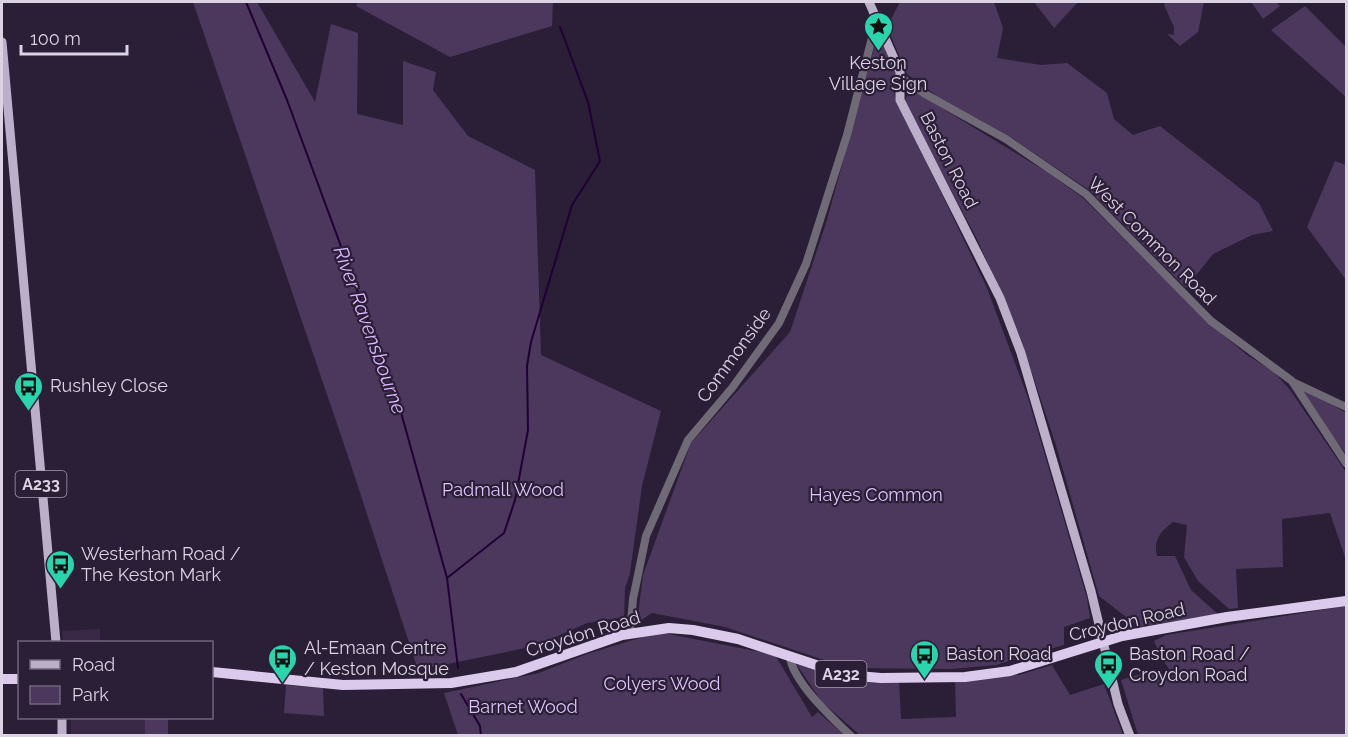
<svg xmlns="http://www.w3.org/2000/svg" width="1348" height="737" font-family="Raleway,sans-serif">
<rect width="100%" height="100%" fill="#2b1e37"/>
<!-- built -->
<path fill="#392947" d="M100,629V642H63L62,631Z
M71,718H145V735L71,736Z"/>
<!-- green -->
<path fill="#4c385c" d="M193,2H257L315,102L331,24L358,33L357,114L403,125V61L436,72L433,90L468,136L535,170L541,355L661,411L642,486L630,573L625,589L624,617L587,623L535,646L418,670L349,459Z
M358,2H553L552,26L450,57L356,6Z
M900,2H994L1003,28L997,58L1041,65L1067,63L1107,93L1114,119L1133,135L1160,126L1259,203L1273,231L1252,235L1213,254L1186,288L1089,190L1009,136L937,96L907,74L887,27Z
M1034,2H1078L1054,28Z
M1165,2H1204L1198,32L1180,46L1167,34L1174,35V27L1164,5Z
M1251,2H1276L1280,6L1263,19Z
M1305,6L1346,47V97L1271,30Z
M879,43L884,45L897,76L893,87L895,97L987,288L1028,398L1087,598L1090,618L1064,627V645L996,665L951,669L848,668L725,627L652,613L637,623L643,575L691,443L790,332L827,220L875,44Z
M912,90L1047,172L1083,198L1209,323L1247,355L1274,372L1290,390L1346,472V560L1330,513L1282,519L1283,567L1236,569L1238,608L1229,609L1198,581L1184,557L1187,525L1173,522C1160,532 1153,540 1157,556H1175L1191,590L1218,614L1139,627L1099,596L1055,442L1020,337L978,241L908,109L905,99Z
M1335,161L1346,165V280L1307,227Z
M1297,384L1346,413V454L1313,411Z
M1346,606V735H1138L1121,680L1147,672L1163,680L1173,675L1161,657L1154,641L1166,635Z
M659,632L775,655L812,717L818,712L844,735H458L444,693L539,673L587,654Z
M795,662C835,678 857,679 899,680L901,719L956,717L955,680L1019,675L1052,665L1070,695L1104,684L1123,735H860L822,702Z
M286,685L323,688L324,716L284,713Z
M145,718H168V735H145Z"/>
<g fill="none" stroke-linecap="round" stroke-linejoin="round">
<!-- stream -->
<path stroke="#200035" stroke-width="2" d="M246,2L287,100L397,398L447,578L458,668
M447,578L504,533L515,500L528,430L527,366L531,342L572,205L600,161L588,102L560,27
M461,694L480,726L481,736"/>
<!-- minor -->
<path stroke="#706a77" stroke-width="8" d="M902,78L925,94L1006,139L1086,194L1211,321L1292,381L1346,463
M1293,382L1346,407
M630,633L633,599L646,536L688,440L732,388L779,323L806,264L847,135L874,30L879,21
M790,657C793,682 833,719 851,736"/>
<!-- major -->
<path stroke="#bcafca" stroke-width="9" d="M869,2L900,72V100L1000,298L1021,353L1091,591L1118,704L1130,736
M2,42L56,642
M62,718V736"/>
<!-- highway -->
<path stroke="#dbcaeb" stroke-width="10" d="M212,672L343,685L451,683L516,672L622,635L669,628L693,630L738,639L846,675L881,678L965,677L1010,671L1122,636L1227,617L1346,601
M2,679H20"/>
</g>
<!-- icons -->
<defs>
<symbol id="sight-pin" viewBox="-11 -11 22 30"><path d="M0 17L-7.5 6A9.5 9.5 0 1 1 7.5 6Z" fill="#29d5ad" stroke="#2b1e37"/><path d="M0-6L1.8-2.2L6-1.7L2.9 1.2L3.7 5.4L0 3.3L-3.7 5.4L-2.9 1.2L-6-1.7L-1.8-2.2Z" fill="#111"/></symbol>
<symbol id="bus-pin" viewBox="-11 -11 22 30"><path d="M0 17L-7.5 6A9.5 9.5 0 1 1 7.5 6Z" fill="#29d5ad" stroke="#2b1e37"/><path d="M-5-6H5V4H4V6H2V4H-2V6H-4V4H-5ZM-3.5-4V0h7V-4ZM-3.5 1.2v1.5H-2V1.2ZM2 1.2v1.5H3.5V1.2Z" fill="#111"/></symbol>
</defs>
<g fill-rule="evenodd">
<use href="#sight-pin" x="862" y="10" width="33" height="45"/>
<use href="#bus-pin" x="12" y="370" width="33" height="45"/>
<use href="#bus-pin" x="44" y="548" width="33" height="45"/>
<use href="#bus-pin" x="908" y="638" width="33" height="45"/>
<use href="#bus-pin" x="266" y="642" width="33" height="45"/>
<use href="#bus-pin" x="1092" y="648" width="33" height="45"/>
</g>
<g text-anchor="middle" stroke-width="4.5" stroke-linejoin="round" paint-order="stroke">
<!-- shield labels -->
<g fill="#2b1e37" stroke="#a69daf" stroke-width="1.5">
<rect x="15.5" y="471" width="51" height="26" rx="4.5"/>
<rect x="815.5" y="661" width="51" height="26" rx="4.5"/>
</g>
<g font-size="16" font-weight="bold" fill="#dbd3e3">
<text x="41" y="490">A233</text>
<text x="841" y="680">A232</text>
</g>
<!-- poi labels -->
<g font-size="18" fill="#dbd3e3" stroke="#2b1e37" text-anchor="start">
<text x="878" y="69" text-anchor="middle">Keston<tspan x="878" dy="21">Village Sign</tspan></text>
<text x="50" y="392">Rushley Close</text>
<text x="81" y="560">Westerham Road /<tspan x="81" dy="21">The Keston Mark</tspan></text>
<text x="304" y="654">Al-Emaan Centre<tspan x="304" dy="21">/ Keston Mosque</tspan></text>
<text x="946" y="660">Baston Road</text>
<text x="1129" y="660">Baston Road /<tspan x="1129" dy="21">Croydon Road</tspan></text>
</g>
<!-- street labels -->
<g font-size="18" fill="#dbd3e3" stroke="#2b1e37">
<text transform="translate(949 160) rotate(63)" y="6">Baston Road</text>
<text transform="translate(1152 241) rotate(45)" y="6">West Common Road</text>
<text transform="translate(734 355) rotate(-54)" y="6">Commonside</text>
<text transform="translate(1127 622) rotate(-13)" y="6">Croydon Road</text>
<text transform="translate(583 634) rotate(-17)" y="6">Croydon Road</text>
</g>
<!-- park labels -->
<g font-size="18" fill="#dfc4f9" stroke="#2b1e37">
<text x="503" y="496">Padmall Wood</text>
<text x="876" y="501">Hayes Common</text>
<text x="662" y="690">Colyers Wood</text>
<text x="523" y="713">Barnet Wood</text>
</g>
<!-- water labels -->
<g font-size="20" font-style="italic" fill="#ddb7ff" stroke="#2b1e37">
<text transform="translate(370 330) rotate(70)" y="7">River Ravensbourne</text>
</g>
</g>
<!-- border -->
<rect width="1348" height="737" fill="none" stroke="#dbd3e3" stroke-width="6"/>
<!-- legend -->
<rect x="18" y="641" width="195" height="78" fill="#2b1e37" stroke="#71667c" stroke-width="1.5"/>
<rect x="30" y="660" width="30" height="9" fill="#bcafca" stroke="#71667c" stroke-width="1.5"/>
<text x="72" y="671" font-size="18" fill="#dbd3e3">Road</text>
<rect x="30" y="686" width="30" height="18" fill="#4c385c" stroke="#71667c" stroke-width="1.5"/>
<text x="72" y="701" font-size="18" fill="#dbd3e3">Park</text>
<!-- scale -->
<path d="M21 45v9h106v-9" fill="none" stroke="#dbd3e3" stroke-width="3"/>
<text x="30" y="45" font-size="18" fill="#dbd3e3" stroke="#2b1e37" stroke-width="4.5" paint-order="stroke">100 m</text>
</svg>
